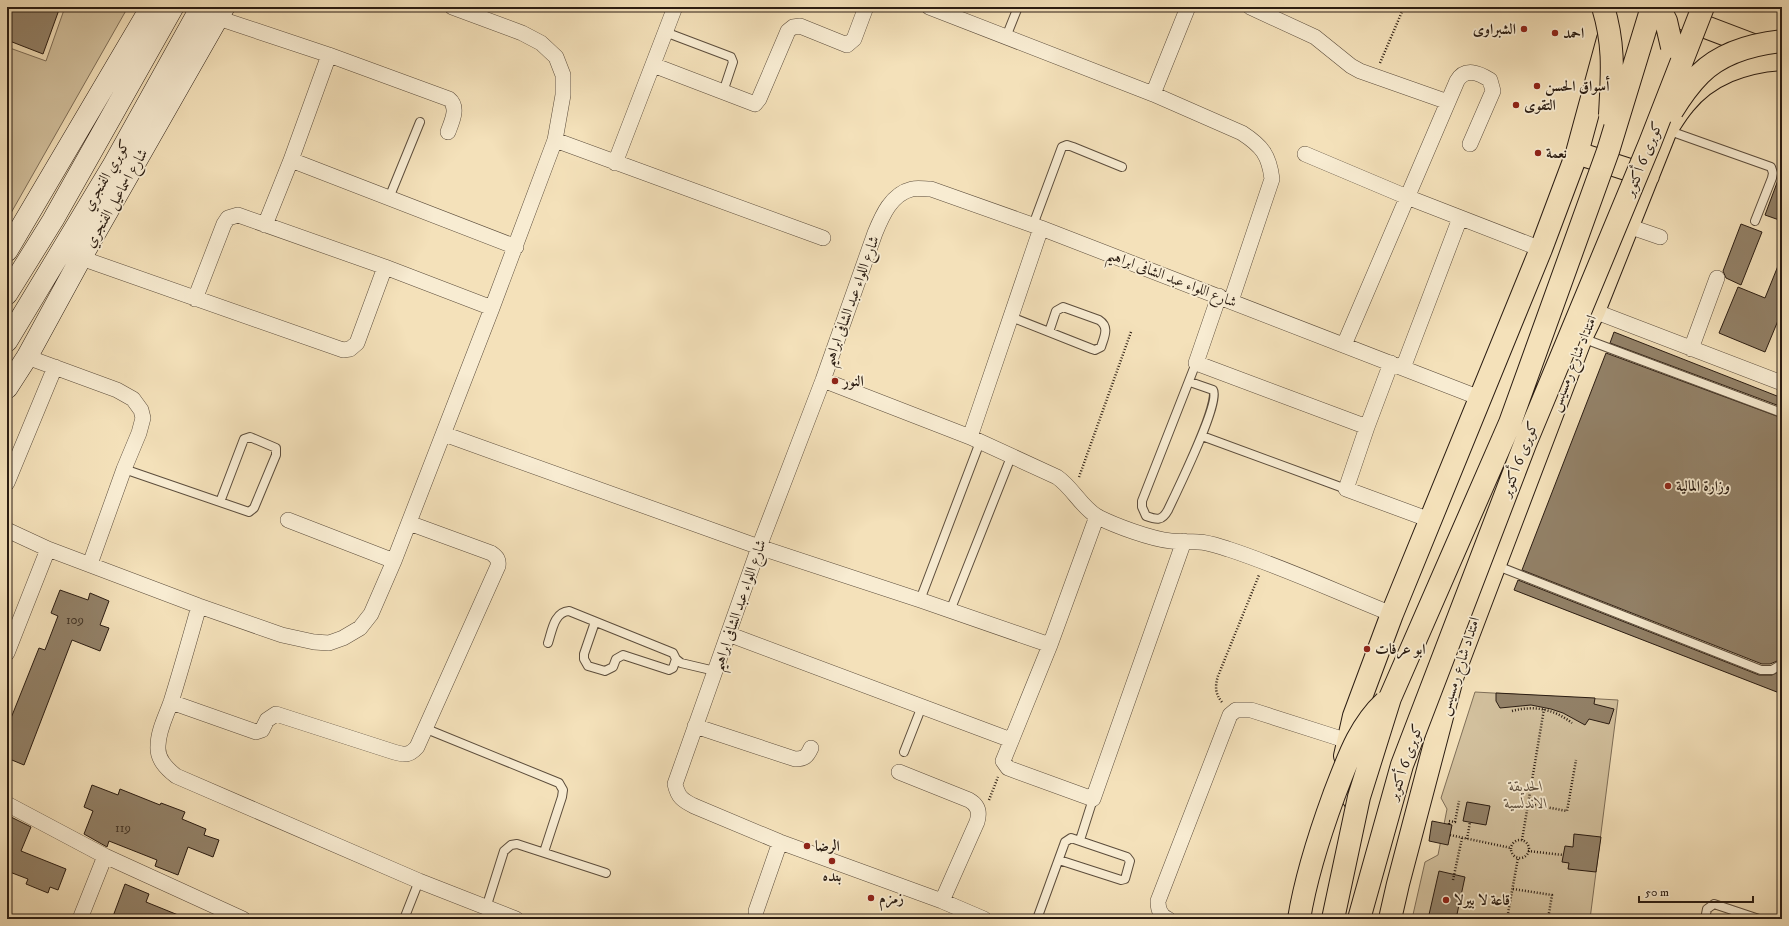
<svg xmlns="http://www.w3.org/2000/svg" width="1789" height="926" font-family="'IM FELL DW Pica',Amiri,serif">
<rect width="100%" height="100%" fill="#f4e1ba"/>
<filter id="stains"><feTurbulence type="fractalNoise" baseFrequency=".005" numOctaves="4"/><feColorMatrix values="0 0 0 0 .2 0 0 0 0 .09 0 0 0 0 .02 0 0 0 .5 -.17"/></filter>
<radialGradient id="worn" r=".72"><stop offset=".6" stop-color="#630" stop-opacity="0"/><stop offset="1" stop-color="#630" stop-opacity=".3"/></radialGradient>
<!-- green -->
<path fill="#d2c09d" stroke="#7e6e58" d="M65,7H128L7,220V47L46,61Z
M1475,692L1618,700L1590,919H1412L1425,862L1438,855L1447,809L1441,798Z"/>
<!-- building -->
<path fill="#938269" stroke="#2a1c12" d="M7,7H60L43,54L7,40Z
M1781,172H1782V221L1765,215Z
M1741,224L1762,232L1741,285L1726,278L1723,271Z
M1782,256V311L1765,352L1719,333L1738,287L1765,298Z
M1614,332L1782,398V407L1610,343Z
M1606,353L1782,418V659L1770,664H1762L1522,570Z
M1518,580L1759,675H1772L1782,670V694L1514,590Z
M60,590L88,600L90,593L109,601L100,625L109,628L100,651L72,640L24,765L7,758V728L39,648L45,650L58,616L51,613Z
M1496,693L1595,698L1594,704L1614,709L1609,724L1589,719L1585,725L1563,713L1551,709L1531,705L1500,708L1496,701Z
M92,785L118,795L120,789L160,805L161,803L185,812L182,819L206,829L204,835L219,840L213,857L188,847L178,875L155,866L157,860L109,841L107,847L84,834L93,811L84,807Z
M1467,802L1490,806L1486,825L1463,821Z
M7,815L31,827L21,851L66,869L58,890L50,887L48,893L26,884L28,879L7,871Z
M1432,821L1452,825L1448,845L1429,841Z
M1574,834L1601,837L1596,872L1568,869L1569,863L1562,862L1565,846L1573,847Z
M1439,871L1465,877L1456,919H1428Z
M125,884L149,894L146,902L188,919H112Z"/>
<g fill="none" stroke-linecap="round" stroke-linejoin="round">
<defs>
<path id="lane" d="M665,32L731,57L733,62L723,92
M1006,37L1018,7
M1667,130L1771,167L1773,173L1772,178L1755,221
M389,198L420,122
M1033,225L1062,147L1067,145L1073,147L1122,167
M1011,317L1092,349L1095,350L1101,347C1104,337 1110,327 1099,320L1063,307L1056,311L1049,332
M1582,338L1782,413
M1190,382L1213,390C1221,401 1176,493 1168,510C1162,521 1157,520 1146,516L1142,507V501L1196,363
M1202,436L1346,489
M124,469L249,512L254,508L276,455V448L250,437L244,439L220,502
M1495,565L1761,670H1772L1782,664
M920,600L980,442
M950,611L1011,457
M595,622L584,654V659L588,666L605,671L613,667L616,659L623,655L669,670L673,668L676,659
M548,643C552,631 554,612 569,611L673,653L676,659L681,663L715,671
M424,728L559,783L563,790L562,797L544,852
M904,752L922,706
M1080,840L1093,799
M486,908L504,851L511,845L517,844L606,873
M404,919L419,881
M1037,919L1065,842L1071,838L1127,857L1130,861L1125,879L1121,880L1059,860
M1705,919L1707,909L1714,904L1759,919"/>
<path id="street" d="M929,7L1153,94L1242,133C1262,146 1269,155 1272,179L1231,301
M1250,7L1315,37L1351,66L1360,71L1448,102
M218,18L329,55L449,99C459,107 452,121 448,132
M653,65L755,104L759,99L788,31L793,27L800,26L847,45L854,39L866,7
M1153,94L1188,7
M555,140L823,238
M1305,154L1407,197L1541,249
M291,160L516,247
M615,163L675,7
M265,225L291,160L329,55
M1628,226L1660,237
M81,258L343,350L350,349L357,343L385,267
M1219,296L1196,363L1367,427
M195,299L224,224L228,218L238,215L385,267L492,308
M1594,311L1782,383
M1344,345L1457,81C1465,67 1479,73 1490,80L1493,91L1470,144
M1691,349L1717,278
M27,357L117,390L133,399L141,410L143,418L139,433L124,469L90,564
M1391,363L1367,427L1346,489L1430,520
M1403,368L1460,218
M823,380L970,437L1057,477C1073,488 1081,507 1098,517C1116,526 1151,539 1171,541C1180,542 1189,541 1198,542C1208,542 1218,546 1228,549C1283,567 1337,592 1392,614
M444,434L759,547L920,600L1050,645
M970,437L1041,228
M7,483L55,367
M1097,516L1050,645L1003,761L1008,768L1093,799L1184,541
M288,520L394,561
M7,530L48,549L199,606L282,635L314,642L329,643L343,638L360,628L371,614L394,561L492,308L555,140L563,95V75L556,57L541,43L522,33L452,7
M199,606C190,638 181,670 171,702C166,716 158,731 158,746C157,759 166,768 176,776L419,881L516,919
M728,634L1011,740
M7,653L48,549
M171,702L256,732L262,730L267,720L276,714L394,752C404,755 409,756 417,747L498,566C499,560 497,557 491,553L409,523
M695,726L795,759C804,759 807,757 811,748
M899,772L969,800C978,805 980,812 977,822L942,901
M7,804L105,856L243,919
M756,911L780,842
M80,919L105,856
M984,919L942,901L780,842L694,806C682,800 678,797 675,784L759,547L823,380L875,233C882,216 891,194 912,189C917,188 925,189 931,189L1041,228L1480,398
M1168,919C1160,916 1158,909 1158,901L1230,715L1236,710H1251L1348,741"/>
<path id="secondary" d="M7,251L151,7
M7,294L53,220L173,7
M7,341L112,167L201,7
M7,388L27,357L81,258L224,7"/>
<path id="primary" d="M1577,153L1648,176
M1345,756L1354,716L1392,614L1541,249L1577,153L1608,39
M1316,919L1335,812
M1390,919L1398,884L1453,675L1581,338L1594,311L1666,130C1672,121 1677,112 1684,104C1708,74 1745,61 1782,59"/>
<path id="highway" d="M1653,7L1782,56"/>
</defs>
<!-- lane casing -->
<use href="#lane" stroke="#5c4d3c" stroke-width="10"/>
<!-- street casing -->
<use href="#street" stroke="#5c4d3c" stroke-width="16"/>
<!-- secondary casing -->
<use href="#secondary" stroke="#2a1c12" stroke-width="22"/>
<!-- primary casing -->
<use href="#primary" stroke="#2a1c12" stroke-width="24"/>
<!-- highway casing -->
<use href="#highway" stroke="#2a1c12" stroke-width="24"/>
<!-- path -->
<path stroke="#2a1c12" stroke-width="2.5" stroke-dasharray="1 2" stroke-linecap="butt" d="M1380,63L1404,7
M1079,477L1131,332
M1222,702C1215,694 1215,686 1218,676L1259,575
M1512,711C1534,705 1554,709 1572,723
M989,800L998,777
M1529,804L1567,811L1576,760
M1449,824V821L1455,822L1459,801
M1450,835L1511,848
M1467,839L1470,822
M1522,840L1544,709
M1511 849a9 9 0 1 1 18 0a9 9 0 1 1-18 0Z
M1528,851L1563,855
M1453,880L1462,838
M1513,889L1552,895L1548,919
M1507,919L1518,858"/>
<!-- lane -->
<use href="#lane" stroke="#f8ecd2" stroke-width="8"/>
<!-- street -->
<use href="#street" stroke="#f8ecd2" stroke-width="15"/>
<!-- secondary -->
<use href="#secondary" stroke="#f8ecd2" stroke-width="21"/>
<!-- primary -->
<use href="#primary" stroke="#f4e1ba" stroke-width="22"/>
<!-- highway -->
<use href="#highway" stroke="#f4e1ba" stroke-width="22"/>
<defs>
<path id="highway-bridge" d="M1603,7C1615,46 1612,75 1610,115
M1659,7L1666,21L1672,47
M1672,111C1680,98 1689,85 1700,74C1721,53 1754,44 1782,41
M1299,919C1306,876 1319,836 1334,795C1347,762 1358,727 1385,702
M1333,919L1359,797L1390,698L1510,423L1608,151L1652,7
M1359,919L1402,765L1425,705L1525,444L1650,143L1703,7"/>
</defs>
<!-- highway-bridge casing -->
<use href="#highway-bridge" stroke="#2a1c12" stroke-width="24" stroke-linecap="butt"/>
<!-- highway-bridge -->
<use href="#highway-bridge" stroke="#f4e1ba" stroke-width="22"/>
</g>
<!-- markers -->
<g fill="#8f2418" stroke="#f8ecd2" stroke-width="1.5">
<circle cx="1524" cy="29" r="4"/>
<circle cx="1555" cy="33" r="4"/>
<circle cx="1537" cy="86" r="4"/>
<circle cx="1516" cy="105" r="4"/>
<circle cx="1538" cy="153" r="4"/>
<circle cx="835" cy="381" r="4"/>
<circle cx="1668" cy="486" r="4"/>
<circle cx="1367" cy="649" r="4"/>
<circle cx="807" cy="846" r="4"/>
<circle cx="832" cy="861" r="4"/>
<circle cx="871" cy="898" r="4"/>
<circle cx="1446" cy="900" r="4"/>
</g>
<g text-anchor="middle" stroke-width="3.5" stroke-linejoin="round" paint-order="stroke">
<!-- number labels -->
<g font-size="13" fill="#443628">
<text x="75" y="624">109</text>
<text x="123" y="832">119</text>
</g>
<!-- poi labels -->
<g font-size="15" font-weight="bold" fill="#2a1c12" stroke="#f8ecd2" text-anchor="start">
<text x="1516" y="34" text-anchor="end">الشبراوى</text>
<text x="1563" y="38">احمد</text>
<text x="1545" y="91">أسواق الحسن</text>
<text x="1524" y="110">التقوى</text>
<text x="1546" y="158">نعمة</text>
<text x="843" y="386">النور</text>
<text x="1676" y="491">وزارة المالية</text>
<text x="1375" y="654">ابو عرفات</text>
<text x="815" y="851">الرضا</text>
<text x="832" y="881" text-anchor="middle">بنده</text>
<text x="879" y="903">زمزم</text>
<text x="1454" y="905">قاعة لا بيرلا</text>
</g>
<!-- street labels -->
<g font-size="15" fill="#2a1c12" stroke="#f8ecd2">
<text transform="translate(1643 159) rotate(-68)" y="5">كوبرى 6 أكتوبر</text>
<text transform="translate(106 175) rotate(-60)" y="5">كوبري الفنجري</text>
<text transform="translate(116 198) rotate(-60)" y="5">شارع اسماعيل الفنجري</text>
<text transform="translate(1172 278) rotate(21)" y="5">شارع اللواء عبد الشافى ابراهيم</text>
<text transform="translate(851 301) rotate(-70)" y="5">شارع اللواء عبد الشافى ابراهيم</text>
<text transform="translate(1573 363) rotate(-68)" y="5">امتداد شارع رمسيس</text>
<text transform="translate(1519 459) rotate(-69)" y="5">كوبرى 6 أكتوبر</text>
<text transform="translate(739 605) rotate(-71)" y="5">شارع اللواء عبد الشافى ابراهيم</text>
<text transform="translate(1459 666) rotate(-72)" y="5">امتداد شارع رمسيس</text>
<text transform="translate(1405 762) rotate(-71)" y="5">كوبرى 6 أكتوبر</text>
</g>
<!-- park labels -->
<g font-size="15" font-style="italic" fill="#5c4d3c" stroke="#f8ecd2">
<text x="1526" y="791">الحديقة<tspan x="1526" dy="17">الاندلسية</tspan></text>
</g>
</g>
<!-- margin -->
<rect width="1789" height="926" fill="none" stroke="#f4e1ba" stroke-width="24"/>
<rect x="8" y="8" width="1773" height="910" fill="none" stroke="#2a1c12" stroke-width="2"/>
<rect x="12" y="12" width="1765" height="902" fill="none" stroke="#2a1c12"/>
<!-- scale -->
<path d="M1639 896v6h114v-6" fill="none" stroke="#2a1c12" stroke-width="2"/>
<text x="1645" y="896" font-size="12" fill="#2a1c12" stroke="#f8ecd2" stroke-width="3" paint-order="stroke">50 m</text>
<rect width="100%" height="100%" filter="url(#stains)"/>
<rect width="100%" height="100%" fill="url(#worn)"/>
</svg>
